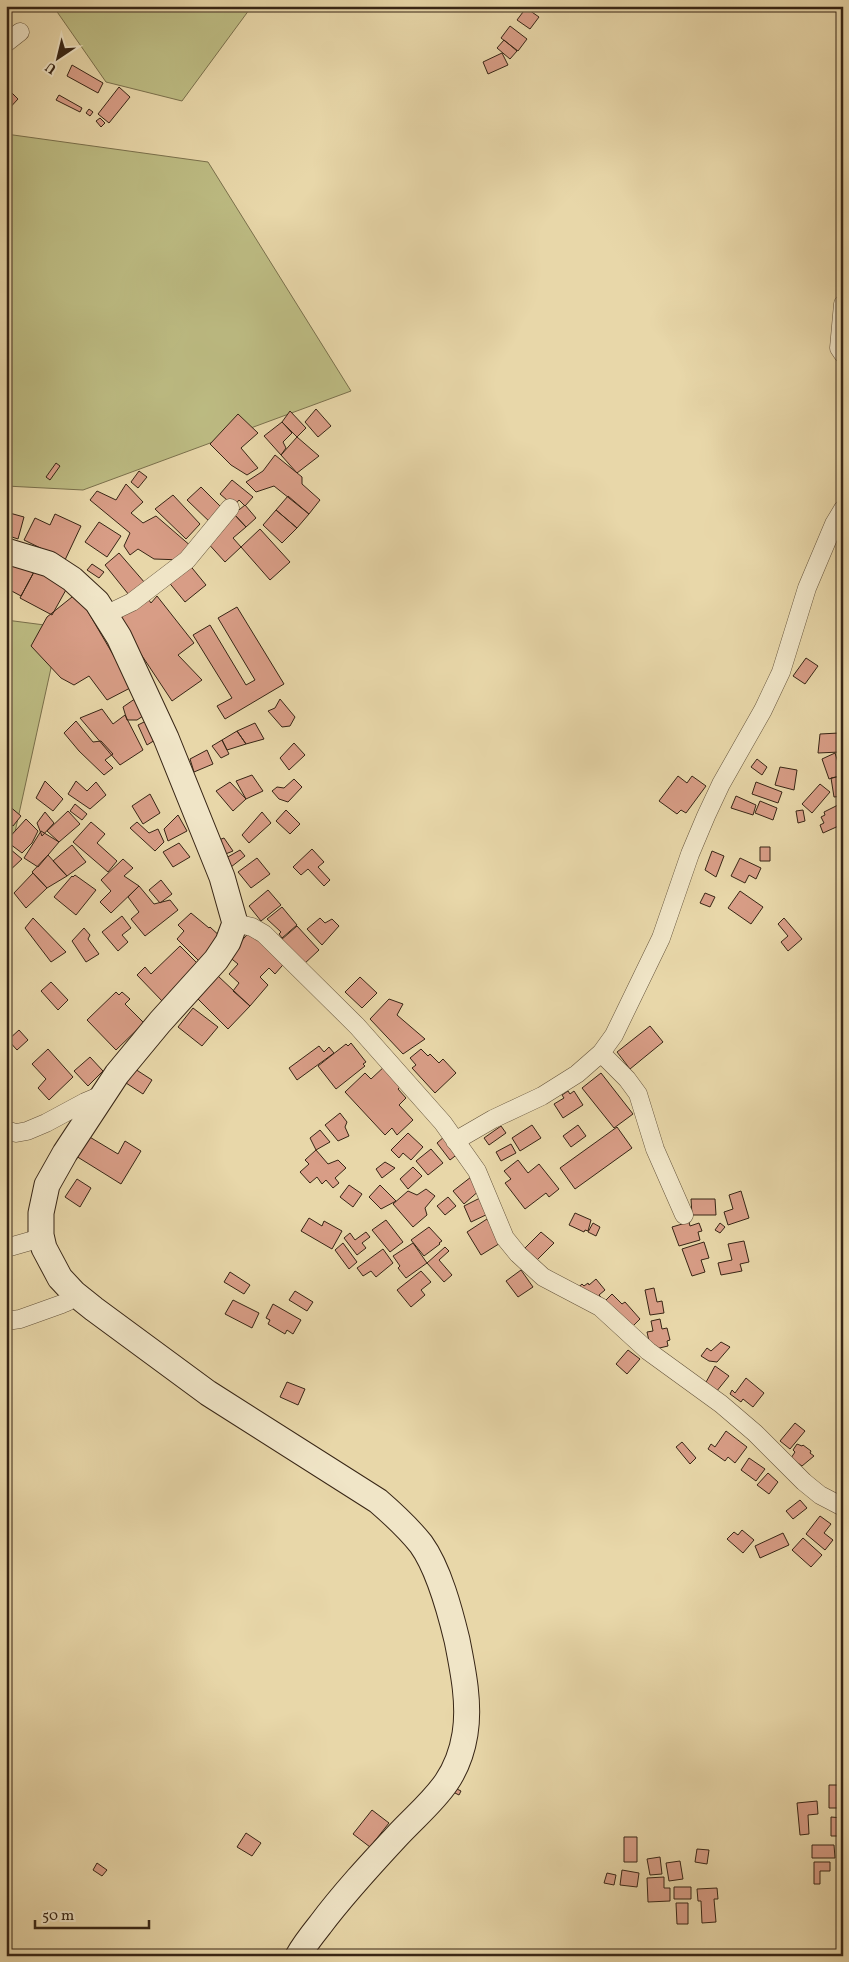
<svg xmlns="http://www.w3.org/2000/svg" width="849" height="1962" font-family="Vollkorn,serif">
<rect width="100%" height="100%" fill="#e8d7a9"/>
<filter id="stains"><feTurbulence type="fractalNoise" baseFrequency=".004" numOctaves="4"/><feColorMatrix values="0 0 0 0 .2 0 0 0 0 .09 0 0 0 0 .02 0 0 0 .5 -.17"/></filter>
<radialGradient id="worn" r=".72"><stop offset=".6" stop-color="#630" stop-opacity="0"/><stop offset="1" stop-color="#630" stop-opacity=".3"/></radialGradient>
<!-- green -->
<path fill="#bdbc83" stroke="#7a704c" d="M53,6H252L182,101L106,82Z
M6,134L208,162L351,391L83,490L6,486Z
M6,620L60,627L6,873Z"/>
<!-- building -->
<path fill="#d89d86" stroke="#372515" d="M526,8L539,17L530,29L517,20Z
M510,26L527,39L518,51L501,38Z
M504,40L517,51L510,59L497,48Z
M502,53L508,65L488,74L483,62Z
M72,65L103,83L98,93L67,76Z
M6,87L18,99L6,112Z
M119,87L130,97L109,123L98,114Z
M59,95L82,108L80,112L56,100Z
M89,109L93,112L90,116L86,113Z
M100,118L105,123L101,127L96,121Z
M316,409L331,426L318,437L305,422Z
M290,411L306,428L297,437L282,422Z
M238,414L258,433L241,448L258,468L247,475L231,465L210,444Z
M282,422L292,433L283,442L286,448L281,455L264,436Z
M297,437L319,456L297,473L281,455Z
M275,455L302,477V484L320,500L309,514L274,486L256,492L246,482L263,471Z
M56,463L60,466L50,480L46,477Z
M139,471L147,477L138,488L131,482Z
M232,480L253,497L245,506L239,500L234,506L220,494Z
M126,484L143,502L131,513L143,523L156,516L192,547L183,560L154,559L138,549L130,555L124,546L130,533L90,500L97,491L116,500Z
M201,487L226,512L213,525L187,500Z
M173,495L200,524L186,539L155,509Z
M288,496L309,514L297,528L276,510Z
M245,505L256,518L246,527L234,514Z
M276,510L297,528L282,543L263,525Z
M6,512L24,517L18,539L6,535Z
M55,514L81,526L65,560L24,540L35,518L50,525Z
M234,514L246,527L233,538L241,547L225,562L205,540Z
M99,522L121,536L107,557L85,542Z
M260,529L290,562L270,580L241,547Z
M119,553L145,583L129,595L105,565Z
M12,558L35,570L21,596L6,588V568Z
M188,563L206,585L185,602L167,580Z
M92,564L104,572L99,578L87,570Z
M35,570L67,588L52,615L20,598Z
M77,593L132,687L107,700L89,676L74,685L61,678L31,646L47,617Z
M144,593L151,603L157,596L194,643L178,655L202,680L172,701L117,618Z
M237,607L284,684L225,719L217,706L232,698L193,635L210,625L246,685L255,680L218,618Z
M806,658L818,666L805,684L793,676Z
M139,696L149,712L137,720H127L123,707Z
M280,699L295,717L290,726L282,727L268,711L275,708Z
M102,709L113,724L125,715L143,750L120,765L80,718Z
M152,718L160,737L147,745L138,725Z
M76,721L93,742L101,741L113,754L105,760L113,768L104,775L79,751L64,733Z
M255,723L264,739L246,744L237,731Z
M237,731L246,744L227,750L222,740Z
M839,733L840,752L818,753L820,734Z
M222,740L229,754L221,758L212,746Z
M294,743L305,755L289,770L280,758Z
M207,750L213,764L194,772L190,759Z
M835,753L842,775L829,779L822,759Z
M757,759L767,767L762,775L751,767Z
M780,767L797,770L794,790L775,785Z
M252,775L263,791L246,799L236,781Z
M678,776L687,783L692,776L706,786L686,813L681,810L677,814L659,801Z
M843,776V796L834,797L831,778Z
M294,779L302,787L288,802L279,799L272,791L277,787L284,788Z
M45,781L63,799L53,811L36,798Z
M76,781L87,791L96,782L106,795L90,809L68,794Z
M230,782L246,799L233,811L216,791Z
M756,782L782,792L778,803L752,794Z
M820,784L830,792L812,813L802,804Z
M150,794L160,813L143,824L132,806Z
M736,796L756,805L753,815L731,808Z
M760,801L777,808L773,820L755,813Z
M75,804L87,814L82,820L70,811Z
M8,805L21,816L13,826L6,821Z
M838,805L843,815V824L823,833L820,825L824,823L821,817L825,815L824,812Z
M286,810L300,824L290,834L276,821Z
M803,810L805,821L798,823L796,811Z
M68,811L80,824L59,842L47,831Z
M45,812L54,823L42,836L37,823Z
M262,812L271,823L249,843L242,835Z
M178,815L187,831L168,841L164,829Z
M26,819L38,831L32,843L22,853L6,841Z
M91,822L105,834L97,843L117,861L108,872L73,842Z
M137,822L149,833L158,829L164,842L155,851L130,828Z
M41,831L59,842L38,867L24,858Z
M224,838L233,851L223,855L216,841Z
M179,843L190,857L173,867L163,852Z
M72,845L86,862L67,876L53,861Z
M760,847H770V861H760Z
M10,849L22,859L6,874V853Z
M312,849L324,862L318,867L330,880L324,886L308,869L301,875L293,867Z
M240,850L245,856L231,867L226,858Z
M712,851L724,856L716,877L705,870Z
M48,855L67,876L47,888L32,872Z
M257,858L270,874L251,888L238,872Z
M740,858L761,868L756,879L749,875L745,883L731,876Z
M123,859L133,868L124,876L139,886L111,913L100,902L111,891L101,880Z
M33,873L47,888L26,908L14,893Z
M75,875L96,890L76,915L54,897L72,876L73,877Z
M161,880L172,894L160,903L149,890Z
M139,886L154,904L170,900L178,910L145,936L131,919L139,912L128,897Z
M268,890L281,905L261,921L249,906Z
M740,891L763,907L751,924L728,908Z
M705,893L715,897L710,907L700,903Z
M282,907L297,925L282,938L279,934L281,932L267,919Z
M191,913L209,928L210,927L223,939L200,962L177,939L184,931L178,925Z
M122,916L131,928L122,935L128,942L118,951L102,932Z
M33,918L66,952L51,962L25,928Z
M320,918L325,923L332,919L339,926L322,945L307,929Z
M784,918L802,939L788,951L781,942L788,936L778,924Z
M297,926L319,950L303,965L281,940Z
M84,928L90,935L88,939L99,954L86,962L72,941Z
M253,928L288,959L275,974L269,968L260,977L268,985L250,1006L233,991L239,983L229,974L238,964L228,956Z
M180,946L200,966L163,1002L137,975L145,967L151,974Z
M218,976L250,1006L228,1029L197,998Z
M360,977L377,993L362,1008L345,992Z
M51,982L68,1000L58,1010L41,991Z
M116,992L119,995L122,992L130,999L125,1004L144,1023L116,1050L87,1020Z
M389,999L403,1004L397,1015L425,1039L403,1054L370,1019Z
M193,1008L218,1027L202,1046L178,1027Z
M650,1026L663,1042L630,1069L617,1052Z
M19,1030L28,1040L17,1050L8,1040Z
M351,1043L366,1062L363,1064L365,1066L336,1089L318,1066L346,1044L348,1046Z
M319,1046L324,1052L329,1047L334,1053L297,1080L289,1068Z
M48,1049L73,1077L49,1100L38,1088L46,1079L32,1064Z
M421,1049L428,1056L430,1054L439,1063L443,1059L456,1073L435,1093L412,1068L416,1065L410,1058Z
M90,1057L103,1071L88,1086L74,1071Z
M386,1065L403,1084L398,1089L406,1098L399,1105L413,1120L397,1135L392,1128L385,1135L345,1092L365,1073L371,1079Z
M135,1069L152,1080L143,1094L126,1083Z
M601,1073L633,1114L614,1128L582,1088Z
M568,1091L570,1094L574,1091L583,1105L563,1118L554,1104L564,1098L562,1095Z
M340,1113L347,1122L345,1127L349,1136L338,1141L325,1125Z
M532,1125L541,1138L520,1151L512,1138Z
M578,1125L586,1136L571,1147L563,1136Z
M501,1126L506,1133L489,1145L484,1138Z
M617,1127L632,1148L575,1189L560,1168Z
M320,1130L330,1142L316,1150L310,1138Z
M408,1133L423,1147L411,1160L403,1153L399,1158L391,1150Z
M88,1136L118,1154L125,1141L141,1151L121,1184L76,1156Z
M445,1136L459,1153L450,1160L437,1143Z
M511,1144L516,1153L501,1161L496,1152Z
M431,1149L443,1163L428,1175L416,1161Z
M316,1150L328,1164L338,1160L346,1168L335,1178L339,1183L333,1188L326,1180L322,1184L317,1177L310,1183L300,1172L309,1164L305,1160Z
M518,1160L528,1173L539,1164L559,1189L549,1197L546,1193L525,1209L505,1183L511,1179L504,1171Z
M385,1162L395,1168L382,1178L376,1169Z
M413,1167L422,1176L408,1189L400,1179Z
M471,1177L481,1189L464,1204L453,1191Z
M77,1179L91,1188L80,1207L65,1197Z
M349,1185L362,1194L353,1207L340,1197Z
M380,1185L396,1201L381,1209L369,1197Z
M426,1189L435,1196L425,1208L427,1215L413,1227L393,1204L408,1191L417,1195Z
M741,1191L749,1218L728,1225L724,1212L733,1209L729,1195Z
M448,1197L456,1206L445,1215L437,1206Z
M482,1197L490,1213L471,1222L464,1206Z
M691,1199H715L716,1215H692Z
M575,1213L591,1220L588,1231L585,1230L584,1232L569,1225Z
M309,1218L322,1226L324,1221L342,1231L332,1249L301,1231Z
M487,1219L502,1242L481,1255L467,1232Z
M386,1220L403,1242L390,1252L372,1230Z
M689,1222L690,1226L699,1223L702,1231L698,1232L700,1240L679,1246L672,1227Z
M593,1223L600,1227L596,1236L588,1232Z
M720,1223L725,1227L720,1233L715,1230Z
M429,1227L442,1241L439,1243L440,1244L424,1256L411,1240Z
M366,1232L370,1237L362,1243L366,1248L357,1255L344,1238L350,1233L355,1240Z
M541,1232L554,1243L537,1260L524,1253L527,1250L525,1248Z
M744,1241L749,1262L740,1264L742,1271L721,1275L718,1263L732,1260L728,1244Z
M704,1242L709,1258L701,1260L705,1272L692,1276L682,1249Z
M343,1243L357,1262L349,1269L335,1250Z
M413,1243L427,1263L406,1278L398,1268L400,1266L393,1256Z
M445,1247L449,1251L439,1260L452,1275L444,1282L427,1263Z
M383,1249L393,1263L376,1277L371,1271L363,1276L357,1268Z
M521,1270L533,1287L518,1297L506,1281Z
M421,1271L431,1282L421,1290L425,1295L411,1307L397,1290Z
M230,1272L250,1285L244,1294L224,1282Z
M596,1279L605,1290L599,1295L601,1297L587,1310L572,1293L582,1284L584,1286L588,1283L589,1285Z
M654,1288L657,1302L662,1301L664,1313L650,1315L645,1290Z
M295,1291L313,1302L307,1311L289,1300Z
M612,1294L622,1304L625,1302L640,1319L630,1329L604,1302Z
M233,1300L259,1313L252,1328L225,1314Z
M273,1304L301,1320L293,1334L287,1330L285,1334L268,1324L270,1320L266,1318Z
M660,1319L662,1329L667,1328L670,1340L667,1341L668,1346L651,1350L647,1332L653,1331L651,1321Z
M721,1342L730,1347L717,1362L709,1361L701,1356L707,1348L711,1351Z
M628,1350L640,1359L627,1374L616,1364Z
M715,1366L729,1376L716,1392L705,1384Z
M746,1378L764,1393L753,1407L743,1399L741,1402L730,1394L732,1390L735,1393Z
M287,1382L305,1389L298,1405L280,1397Z
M795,1423L805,1431L790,1449L780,1441Z
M726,1431L747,1447L735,1463L728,1457L725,1461L708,1449L711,1444L715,1447Z
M682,1442L696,1458L690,1464L676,1447Z
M797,1444L802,1446L803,1445L811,1451L810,1453L814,1456L802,1466L791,1458L795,1452L793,1450Z
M749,1458L765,1469L756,1481L741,1470Z
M768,1473L778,1482L769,1494L757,1485Z
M800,1500L807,1508L793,1519L786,1511Z
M820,1516L831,1524L824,1533L833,1540L825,1550L806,1534Z
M742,1530L754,1540L743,1553L727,1539L734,1532L738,1535Z
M783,1533L789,1545L760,1558L755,1546Z
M803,1538L822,1555L811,1567L792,1550Z
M843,1562V1574L837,1566Z
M462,1780L457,1789L461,1791L459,1795L449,1790Z
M829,1785H843V1808H829Z
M817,1801L818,1814L808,1815L809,1834L800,1835L797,1803Z
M372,1810L389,1823L370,1847L353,1834Z
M831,1817L843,1818V1836H831Z
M246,1833L261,1843L252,1856L237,1847Z
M624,1837H637V1862H624Z
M812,1845H834L835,1858H812Z
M697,1849L709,1850L707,1864L695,1862Z
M660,1857L662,1874L650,1875L647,1859Z
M680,1861L683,1879L669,1881L666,1863Z
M814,1862H830V1871H820V1884H814Z
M97,1863L107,1870L102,1876L93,1870Z
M622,1870L639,1873L637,1887L620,1885Z
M607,1873L616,1875L614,1885L604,1883Z
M664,1877V1888H670V1901L648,1902L647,1878Z
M674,1887H691V1899H674Z
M717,1888L718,1899H714L716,1922L702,1923L701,1901H698L697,1889Z
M676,1903H688V1924H677Z"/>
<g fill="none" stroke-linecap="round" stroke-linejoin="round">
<defs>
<path id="minor" d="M6,43L20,32
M843,304L839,348L843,354
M105,615L132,602L187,560L230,508
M235,923L252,927L264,934L357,1026L443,1123L477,1171L505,1238L518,1254L543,1277L600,1307L648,1351L721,1404L755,1433L804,1482L820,1495L843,1507
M601,1053L627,1079L638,1094L655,1149L684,1215
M6,1130L16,1133L27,1131L46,1123L85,1102L104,1094
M455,1141L493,1119L542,1096L577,1074L601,1053L614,1035L661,938L690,854L706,816L721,784L763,710L781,672L807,588L834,524L843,509
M6,1248L34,1240L41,1235
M6,1321L20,1319L62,1304L67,1302L74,1293"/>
<path id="secondary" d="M6,551L49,564L72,579L97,602L119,637L166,738L222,877L235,923L228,942L216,960L160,1022L117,1074L65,1153L47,1185L41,1213V1235L44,1248L60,1278L74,1293L94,1309L208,1393L378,1501C393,1514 409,1529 421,1544C439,1569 450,1611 457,1640C463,1670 470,1704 465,1734C457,1784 429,1802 397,1836C370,1865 344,1893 320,1925C312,1935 304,1945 298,1956"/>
</defs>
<!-- minor casing -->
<use href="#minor" stroke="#63523a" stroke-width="19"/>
<!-- secondary casing -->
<use href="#secondary" stroke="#372515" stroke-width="27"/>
<!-- minor -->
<use href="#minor" stroke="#f0e5c7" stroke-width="18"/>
<!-- secondary -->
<use href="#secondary" stroke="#f0e5c7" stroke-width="25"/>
</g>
<!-- margin -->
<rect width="849" height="1962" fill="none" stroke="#e8d7a9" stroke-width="25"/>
<rect x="8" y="8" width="834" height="1947" fill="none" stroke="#372515" stroke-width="2.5"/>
<rect x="12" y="12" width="824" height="1937" fill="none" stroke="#372515"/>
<!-- north arrow -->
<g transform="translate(58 58) rotate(215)" stroke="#f0e5c7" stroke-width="4" paint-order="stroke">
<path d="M0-4L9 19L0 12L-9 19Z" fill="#372515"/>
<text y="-8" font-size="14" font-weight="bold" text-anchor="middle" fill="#372515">U</text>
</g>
<!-- scale -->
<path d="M35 1920v8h114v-8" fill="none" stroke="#372515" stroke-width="2.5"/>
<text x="42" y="1920" font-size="15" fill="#372515" stroke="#f0e5c7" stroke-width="4" paint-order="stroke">50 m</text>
<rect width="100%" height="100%" filter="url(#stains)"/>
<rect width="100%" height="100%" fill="url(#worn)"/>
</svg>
